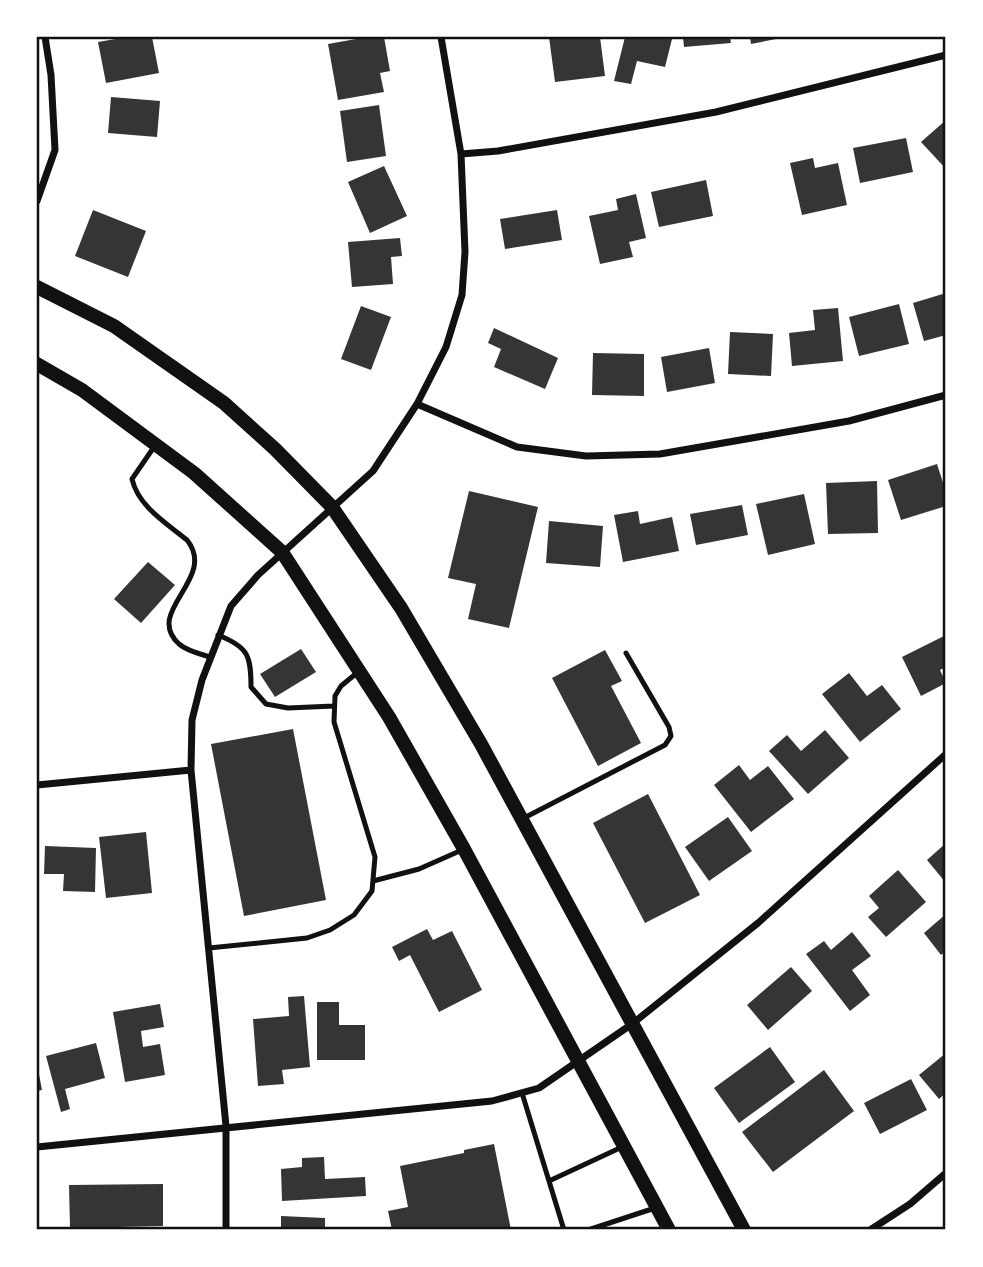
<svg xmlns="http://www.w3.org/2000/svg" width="983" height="1267" font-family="Rubik,sans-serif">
<rect width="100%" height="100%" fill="#fff"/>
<!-- building -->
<path fill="#353535" d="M127,37H152L159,73L106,83L98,42Z
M367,37H384L390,71L380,73L384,92L338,100L328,44Z
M549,37H600L605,76L555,82Z
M625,37H661L672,39L665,67L637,61L631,84L614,81Z
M683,37H730L731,43L684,47Z
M750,37H781V38L751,44Z
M111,97L160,101L157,137L108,133Z
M379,105L386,156L347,162L340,111Z
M946,120V169L921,142Z
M906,138L913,172L860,183L853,148Z
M813,158L815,168L838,163L847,205L802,215L790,163Z
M384,166L407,216L370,233L348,182Z
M706,180L713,216L659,227L651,192Z
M636,194L646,238L629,242L633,257L600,264L589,216L618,210L616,199Z
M93,210L146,231L128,277L75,256Z
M557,210L562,240L505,249L500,219Z
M400,238L402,256L391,257L393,284L352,287L348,242Z
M946,293V335L924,341L913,303Z
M899,304L909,344L859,356L849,317Z
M361,306L391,317L371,370L341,359Z
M838,308L843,361L792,366L789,333L815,330L813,310Z
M494,328L558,358L545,389L494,367L501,349L488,343Z
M730,332L773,334L771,376L728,374Z
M709,348L715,383L667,392L661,357Z
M593,353L644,354V396L592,395Z
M937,464L946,492V506L901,520L888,480Z
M877,481L878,533L828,534L826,483Z
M469,491L538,507L509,628L468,619L476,584L448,578Z
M804,494L815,544L768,555L756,504Z
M742,505L748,535L696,545L690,514Z
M638,511L640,524L672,517L679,551L623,562L614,515Z
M549,521L603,526L600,567L546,563Z
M148,562L175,585L141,623L114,599Z
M944,636L946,641V667L940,670L946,683L921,696L902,657Z
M301,649L316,672L275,697L260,674Z
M605,650L622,681L611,686L641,743L598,766L552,678Z
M849,673L867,696L882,685L901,709L860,742L822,694Z
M293,729L326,900L244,916L211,744Z
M825,730L849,758L808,794L769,751L787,735L801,751Z
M739,765L750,780L768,766L794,799L751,832L714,785Z
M648,794L700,895L645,923L593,823Z
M728,817L752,851L709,881L685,847Z
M146,832L152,893L106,898L99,837Z
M946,843V883L927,860Z
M45,846L96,848L95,892L63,891L64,874H44Z
M898,870L926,902L886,937L868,917L879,908L869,896Z
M946,914V951L941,955L924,933Z
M427,929L433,940L452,931L482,990L439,1012L410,955L399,961L392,947Z
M852,932L871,956L852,970L870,995L850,1011L806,954L824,941L831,950Z
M791,967L812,991L768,1030L747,1005Z
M304,996L310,1067L282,1070L284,1084L258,1086L253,1019L289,1016L288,997Z
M317,1002H339V1025H365V1060H317Z
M160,1004L164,1027L141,1031L143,1047L160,1044L165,1075L125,1082L113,1012Z
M96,1043L105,1078L65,1089L70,1109L61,1112L46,1056Z
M770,1047L795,1082L739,1123L714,1088Z
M946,1053V1093L939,1099L919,1075Z
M37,1064L42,1090L37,1091Z
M824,1070L854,1111L773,1172L742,1132Z
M911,1079L927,1110L880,1134L864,1103Z
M494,1144L511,1230H392L388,1211L408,1207L400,1166L464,1153V1150Z
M324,1157L325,1179L365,1177L366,1196L282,1201L281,1169L302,1167V1158Z
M163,1184V1226L70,1228L69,1185Z
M281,1216L325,1218V1230H281Z"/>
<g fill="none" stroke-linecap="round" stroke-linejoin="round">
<!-- service -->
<path stroke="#111" stroke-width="5" d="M154,447L132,479C138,506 166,523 187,540C218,579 143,611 179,644C187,651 200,654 210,657
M218,635C248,647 251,655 251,687L266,704L288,708L334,706
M522,819L665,745L671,736L669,727L626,653
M373,881L419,869L462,850
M209,948L307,938L330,930L354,915L372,891L375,857L334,722L335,696L341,686L358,672
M522,1093L564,1230
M549,1181L622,1147
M588,1230L655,1208"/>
<!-- minor -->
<path stroke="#111" stroke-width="7" d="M461,154L498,151L716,112L946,55
M37,201L55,150L51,75L45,37
M417,404L517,447L586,456L660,454L849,421L946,395
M37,785L191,770
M37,1147L492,1101L539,1088L632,1024L758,923L946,754
M226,1230V1126L191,770L192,720L202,680L231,606L258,575L373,471L417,404L446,347L462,295L465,252L461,154L441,37
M870,1230L910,1204L946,1173"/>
<!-- secondary -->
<path stroke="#111" stroke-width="14" d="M37,287L114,326L224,403L275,449L332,507L401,608L481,744L744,1230
M37,364L82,390L194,473L282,552L389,717L464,849L669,1230"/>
</g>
<!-- border -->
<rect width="983" height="1267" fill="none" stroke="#ffffff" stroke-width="77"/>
<rect x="38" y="38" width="906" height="1190" fill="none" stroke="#111" stroke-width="2.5"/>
</svg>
